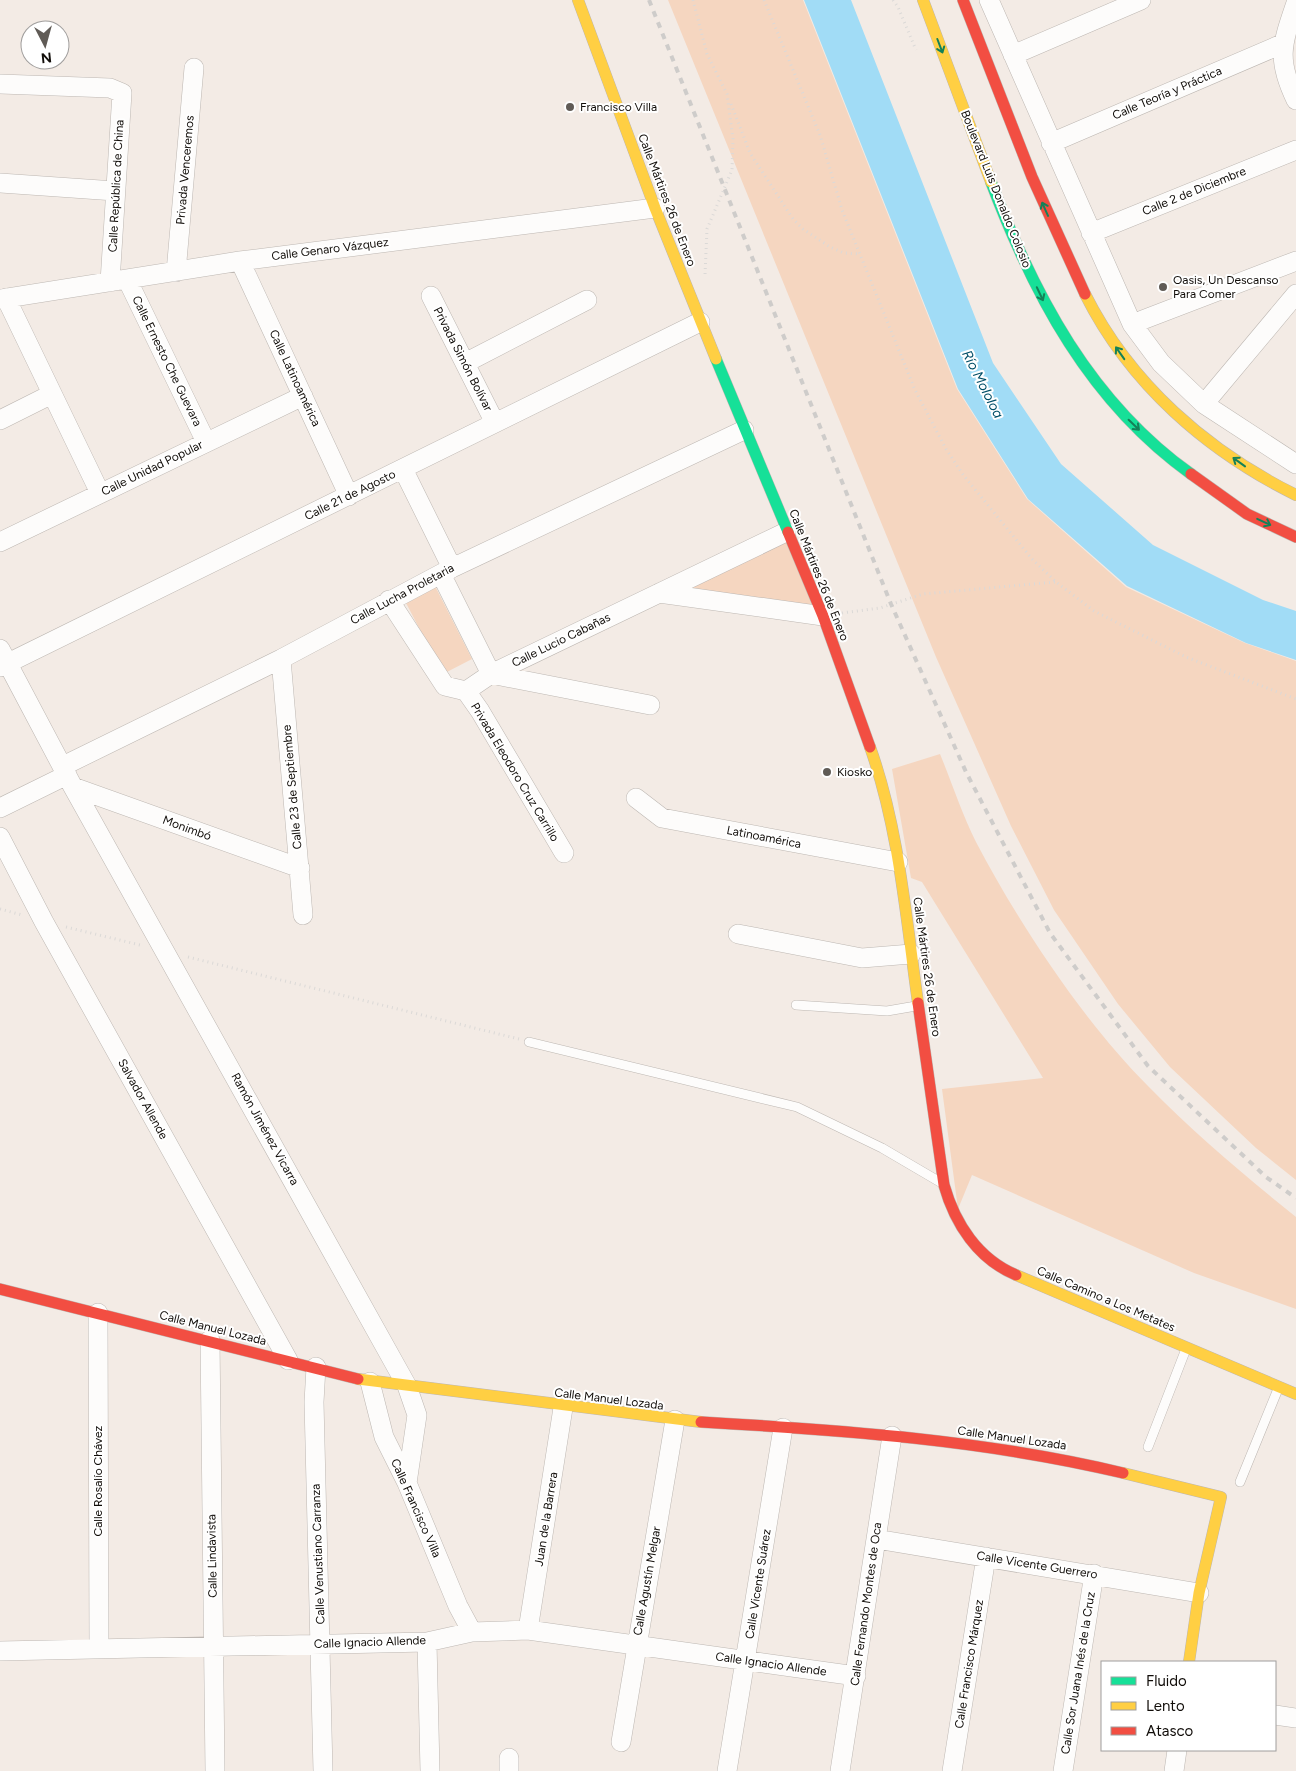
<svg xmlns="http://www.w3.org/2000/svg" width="1296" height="1771" font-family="Figtree,sans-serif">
<rect width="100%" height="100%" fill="#f3ebe5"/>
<!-- green -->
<path fill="#f5d6c0" d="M668,0H803L957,389L1027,499L1126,587L1245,643L1296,661V1180L1256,1148L1170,1067L1118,1004L1054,910L1011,826L936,657Z
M786,532L823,616L659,593Z
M435,586L472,659L443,674L405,601Z
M940,754C952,783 962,814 976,842C1019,924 1083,1021 1148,1086C1194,1133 1245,1176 1296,1217V1309L1194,1273L972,1175L958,1209L942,1089L1043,1078L922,882L911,878L892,769Z"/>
<!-- water -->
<path fill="#a1dcf6" d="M804,0H851L993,363L1061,464L1153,545L1263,600L1296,611V660L1246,643L1127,586L1028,499L958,389Z"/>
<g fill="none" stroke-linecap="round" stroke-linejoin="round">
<defs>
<path id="lane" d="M796,1005L887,1011L916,1006
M529,1042L797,1107L882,1148L940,1182
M1148,1447L1186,1349
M1240,1482L1278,1389"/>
<path id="street" d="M989,0L1132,324L1161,363L1204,404L1296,464
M1296,3C1282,44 1276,59 1296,100
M1013,55L1141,0
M0,84L110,88L122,93L110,282
M1051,143L1282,44
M0,183L115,191
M1091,233L1296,150
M240,261L349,496
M176,272L194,68
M127,279L206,442
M431,296L495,423
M6,298L100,493
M0,299L240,261L655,208
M1132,324L1296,261
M465,363L587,300
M1204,404L1296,294
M0,420L52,394
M403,469L452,568
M0,542L303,396
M441,574L491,674L650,705
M659,593L823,616
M389,600L445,686L466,691
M0,649L73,787L407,1386L417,1415L407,1483
M281,659L303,915
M0,667L700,322
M466,691L491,674L786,532
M466,691L480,711L564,853
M63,766L281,659L452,568L744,430
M73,787L300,868
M636,798L662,818L898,862
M0,808L67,775
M0,837L44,922L288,1360
M738,934L862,958L911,954
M98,1313L99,1648
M210,1340L215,1771
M316,1367L314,1402L323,1771
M370,1382L384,1437L407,1483L458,1606L472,1632
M876,1539L1199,1593
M528,1630L563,1408
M427,1642L430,1771
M0,1651L427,1642L472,1632L528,1630L856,1676
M1275,1715L1296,1718
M621,1742L675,1420
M509,1771V1758
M727,1771L783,1428
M840,1771L892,1436
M952,1771L986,1557
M1063,1771L1094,1574
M1174,1771L1177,1750"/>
<path id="fast" d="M991,182C1034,295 1090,402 1191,474
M716,359L788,532"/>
<path id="slow" d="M578,0L655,208L716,359
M923,0L991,182
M1085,294C1130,384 1207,451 1296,495
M870,747C899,828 906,918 918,1003
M1016,1275L1296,1394
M358,1379L701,1422
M1123,1473L1221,1497L1199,1593L1189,1662"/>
<path id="jam" d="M963,0L1032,177L1085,294
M1191,474L1247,514L1296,537
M788,532L823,616L870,747
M918,1003L944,1185C955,1224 978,1259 1016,1275
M0,1289L358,1379
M701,1422C842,1430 985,1440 1123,1473"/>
</defs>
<!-- lane casing -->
<use href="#lane" stroke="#bdb7b2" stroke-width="10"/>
<!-- street casing -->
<use href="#street" stroke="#bdb7b2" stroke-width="20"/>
<!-- fast casing -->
<use href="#fast" stroke="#bdb7b2" stroke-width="12"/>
<!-- slow casing -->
<use href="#slow" stroke="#bdb7b2" stroke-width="12"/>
<!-- jam casing -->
<use href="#jam" stroke="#bdb7b2" stroke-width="12"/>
<!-- path -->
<path stroke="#dbd9d7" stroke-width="3" stroke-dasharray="1 4" stroke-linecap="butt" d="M693,0L707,54L727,94L733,139L732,170L707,229L705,275
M764,0L820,135L842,210L915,390L946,449L964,476L1032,559L1056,582L1094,611L1186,657L1296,699
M893,0L898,7L916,50
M731,104L750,153L793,219L803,229L830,247L844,253L860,254
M842,613L880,608L923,594L1055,582
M0,909L22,915
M66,927L140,945
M188,957L519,1039"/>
<!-- lane -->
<use href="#lane" stroke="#fdfcfb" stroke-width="9"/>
<!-- street -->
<use href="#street" stroke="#fdfcfb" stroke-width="19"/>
<!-- fast -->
<use href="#fast" stroke="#16e098" stroke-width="11"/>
<!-- slow -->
<use href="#slow" stroke="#ffcf43" stroke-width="11"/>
<!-- jam -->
<use href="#jam" stroke="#f24e42" stroke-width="11"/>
<!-- rail -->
<path stroke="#ceccca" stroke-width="4" stroke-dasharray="6 6" stroke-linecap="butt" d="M649,0L891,604L966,772L1050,933L1148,1066L1266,1177L1296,1198"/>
</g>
<!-- one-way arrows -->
<defs><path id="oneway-shaft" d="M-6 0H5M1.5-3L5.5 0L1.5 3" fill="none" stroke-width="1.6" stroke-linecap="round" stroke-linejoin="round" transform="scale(1.25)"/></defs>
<g stroke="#148158">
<use href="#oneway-shaft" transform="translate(940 46) rotate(69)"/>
<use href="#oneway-shaft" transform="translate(1045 209) rotate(-114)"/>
<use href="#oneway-shaft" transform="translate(1040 294) rotate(65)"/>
<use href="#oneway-shaft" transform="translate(1120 353) rotate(-125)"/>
<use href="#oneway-shaft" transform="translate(1134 425) rotate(44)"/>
<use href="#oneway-shaft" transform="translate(1239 462) rotate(-144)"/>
<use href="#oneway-shaft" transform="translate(1264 522) rotate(25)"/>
</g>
<!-- markers -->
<g fill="#605b56" stroke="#fff" stroke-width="2">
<circle cx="570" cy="107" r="5"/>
<circle cx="1163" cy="287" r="5"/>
<circle cx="827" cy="772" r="5"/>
</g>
<g text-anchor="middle" stroke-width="4" stroke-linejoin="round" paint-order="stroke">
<!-- street labels -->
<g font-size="12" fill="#110d09" stroke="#fff">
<text transform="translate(1167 93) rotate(-23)" y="4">Calle Teoría y Práctica</text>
<text transform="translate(185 170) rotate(-85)" y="4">Privada Venceremos</text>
<text transform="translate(116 186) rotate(-87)" y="4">Calle República de China</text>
<text transform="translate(996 189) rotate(68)" y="4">Boulevard Luis Donaldo Colosio</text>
<text transform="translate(1194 191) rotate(-22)" y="4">Calle 2 de Diciembre</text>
<text transform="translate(667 200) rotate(69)" y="4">Calle Mártires 26 de Enero</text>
<text transform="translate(330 249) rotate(-7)" y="4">Calle Genaro Vázquez</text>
<text transform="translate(463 359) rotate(63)" y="4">Privada Simón Bolívar</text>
<text transform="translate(167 361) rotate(64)" y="4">Calle Ernesto Che Guevara</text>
<text transform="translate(295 378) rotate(65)" y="4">Calle Latinoamérica</text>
<text transform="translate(152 468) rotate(-26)" y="4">Calle Unidad Popular</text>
<text transform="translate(350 495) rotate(-26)" y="4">Calle 21 de Agosto</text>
<text transform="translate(819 575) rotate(68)" y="4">Calle Mártires 26 de Enero</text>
<text transform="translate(402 594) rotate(-28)" y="4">Calle Lucha Proletaria</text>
<text transform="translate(561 640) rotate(-26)" y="4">Calle Lucio Cabañas</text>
<text transform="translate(515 772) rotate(59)" y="4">Privada Eleodoro Cruz Carrillo</text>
<text transform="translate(292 787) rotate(-95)" y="4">Calle 23 de Septiembre</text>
<text transform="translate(187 828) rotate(20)" y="4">Monimbó</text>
<text transform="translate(764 837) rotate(11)" y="4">Latinoamérica</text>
<text transform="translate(927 967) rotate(82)" y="4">Calle Mártires 26 de Enero</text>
<text transform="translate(143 1099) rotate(61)" y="4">Salvador Allende</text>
<text transform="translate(265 1129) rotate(61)" y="4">Ramón Jiménez Vicarra</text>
<text transform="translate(1106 1299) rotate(23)" y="4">Calle Camino a Los Metates</text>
<text transform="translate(213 1328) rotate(14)" y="4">Calle Manuel Lozada</text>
<text transform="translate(609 1399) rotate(7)" y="4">Calle Manuel Lozada</text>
<text transform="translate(1012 1438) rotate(8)" y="4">Calle Manuel Lozada</text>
<text transform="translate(98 1481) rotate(-90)" y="4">Calle Rosalío Chávez</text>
<text transform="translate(416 1508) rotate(66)" y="4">Calle Francisco Villa</text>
<text transform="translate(546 1519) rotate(-81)" y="4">Juan de la Barrera</text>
<text transform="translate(318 1554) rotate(-92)" y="4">Calle Venustiano Carranza</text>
<text transform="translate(212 1556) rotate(-91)" y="4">Calle Lindavista</text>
<text transform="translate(1037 1565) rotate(9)" y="4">Calle Vicente Guerrero</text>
<text transform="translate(647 1581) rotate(-80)" y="4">Calle Agustín Melgar</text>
<text transform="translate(758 1584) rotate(-81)" y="4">Calle Vicente Suárez</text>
<text transform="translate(866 1604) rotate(-82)" y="4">Calle Fernando Montes de Oca</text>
<text transform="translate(370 1642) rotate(-2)" y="4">Calle Ignacio Allende</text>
<text transform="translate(771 1664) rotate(8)" y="4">Calle Ignacio Allende</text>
<text transform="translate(969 1664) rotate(-81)" y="4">Calle Francisco Márquez</text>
<text transform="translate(1078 1673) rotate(-81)" y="4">Calle Sor Juana Inés de la Cruz</text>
</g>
<!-- poi labels -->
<g font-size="12" fill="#110d09" stroke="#fff" text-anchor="start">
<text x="580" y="111">Francisco Villa</text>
<text x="1173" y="284">Oasis, Un Descanso<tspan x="1173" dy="14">Para Comer</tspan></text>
<text x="837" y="776">Kiosko</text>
</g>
<!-- water labels -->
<g font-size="14" font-style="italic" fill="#004e67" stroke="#fff">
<text transform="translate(983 384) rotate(63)" y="5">Río Mololoa</text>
</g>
</g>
<!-- legend -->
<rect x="1101" y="1661" width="175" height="90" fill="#ffffff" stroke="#a09e9d"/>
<rect x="1111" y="1677" width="25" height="8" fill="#16e098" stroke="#a09e9d"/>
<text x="1146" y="1686" font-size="15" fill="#110d09">Fluido</text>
<rect x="1111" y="1702" width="25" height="8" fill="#ffcf43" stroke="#a09e9d"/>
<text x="1146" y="1711" font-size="15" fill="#110d09">Lento</text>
<rect x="1111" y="1727" width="25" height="8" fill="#f24e42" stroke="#a09e9d"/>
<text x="1146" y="1736" font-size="15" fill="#110d09">Atasco</text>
<!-- north arrow -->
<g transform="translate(45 45) rotate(174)"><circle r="24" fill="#ffffff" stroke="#a09e9d"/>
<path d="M0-4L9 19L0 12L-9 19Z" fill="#605b56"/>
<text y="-8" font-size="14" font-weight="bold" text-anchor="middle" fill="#110d09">N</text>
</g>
</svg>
